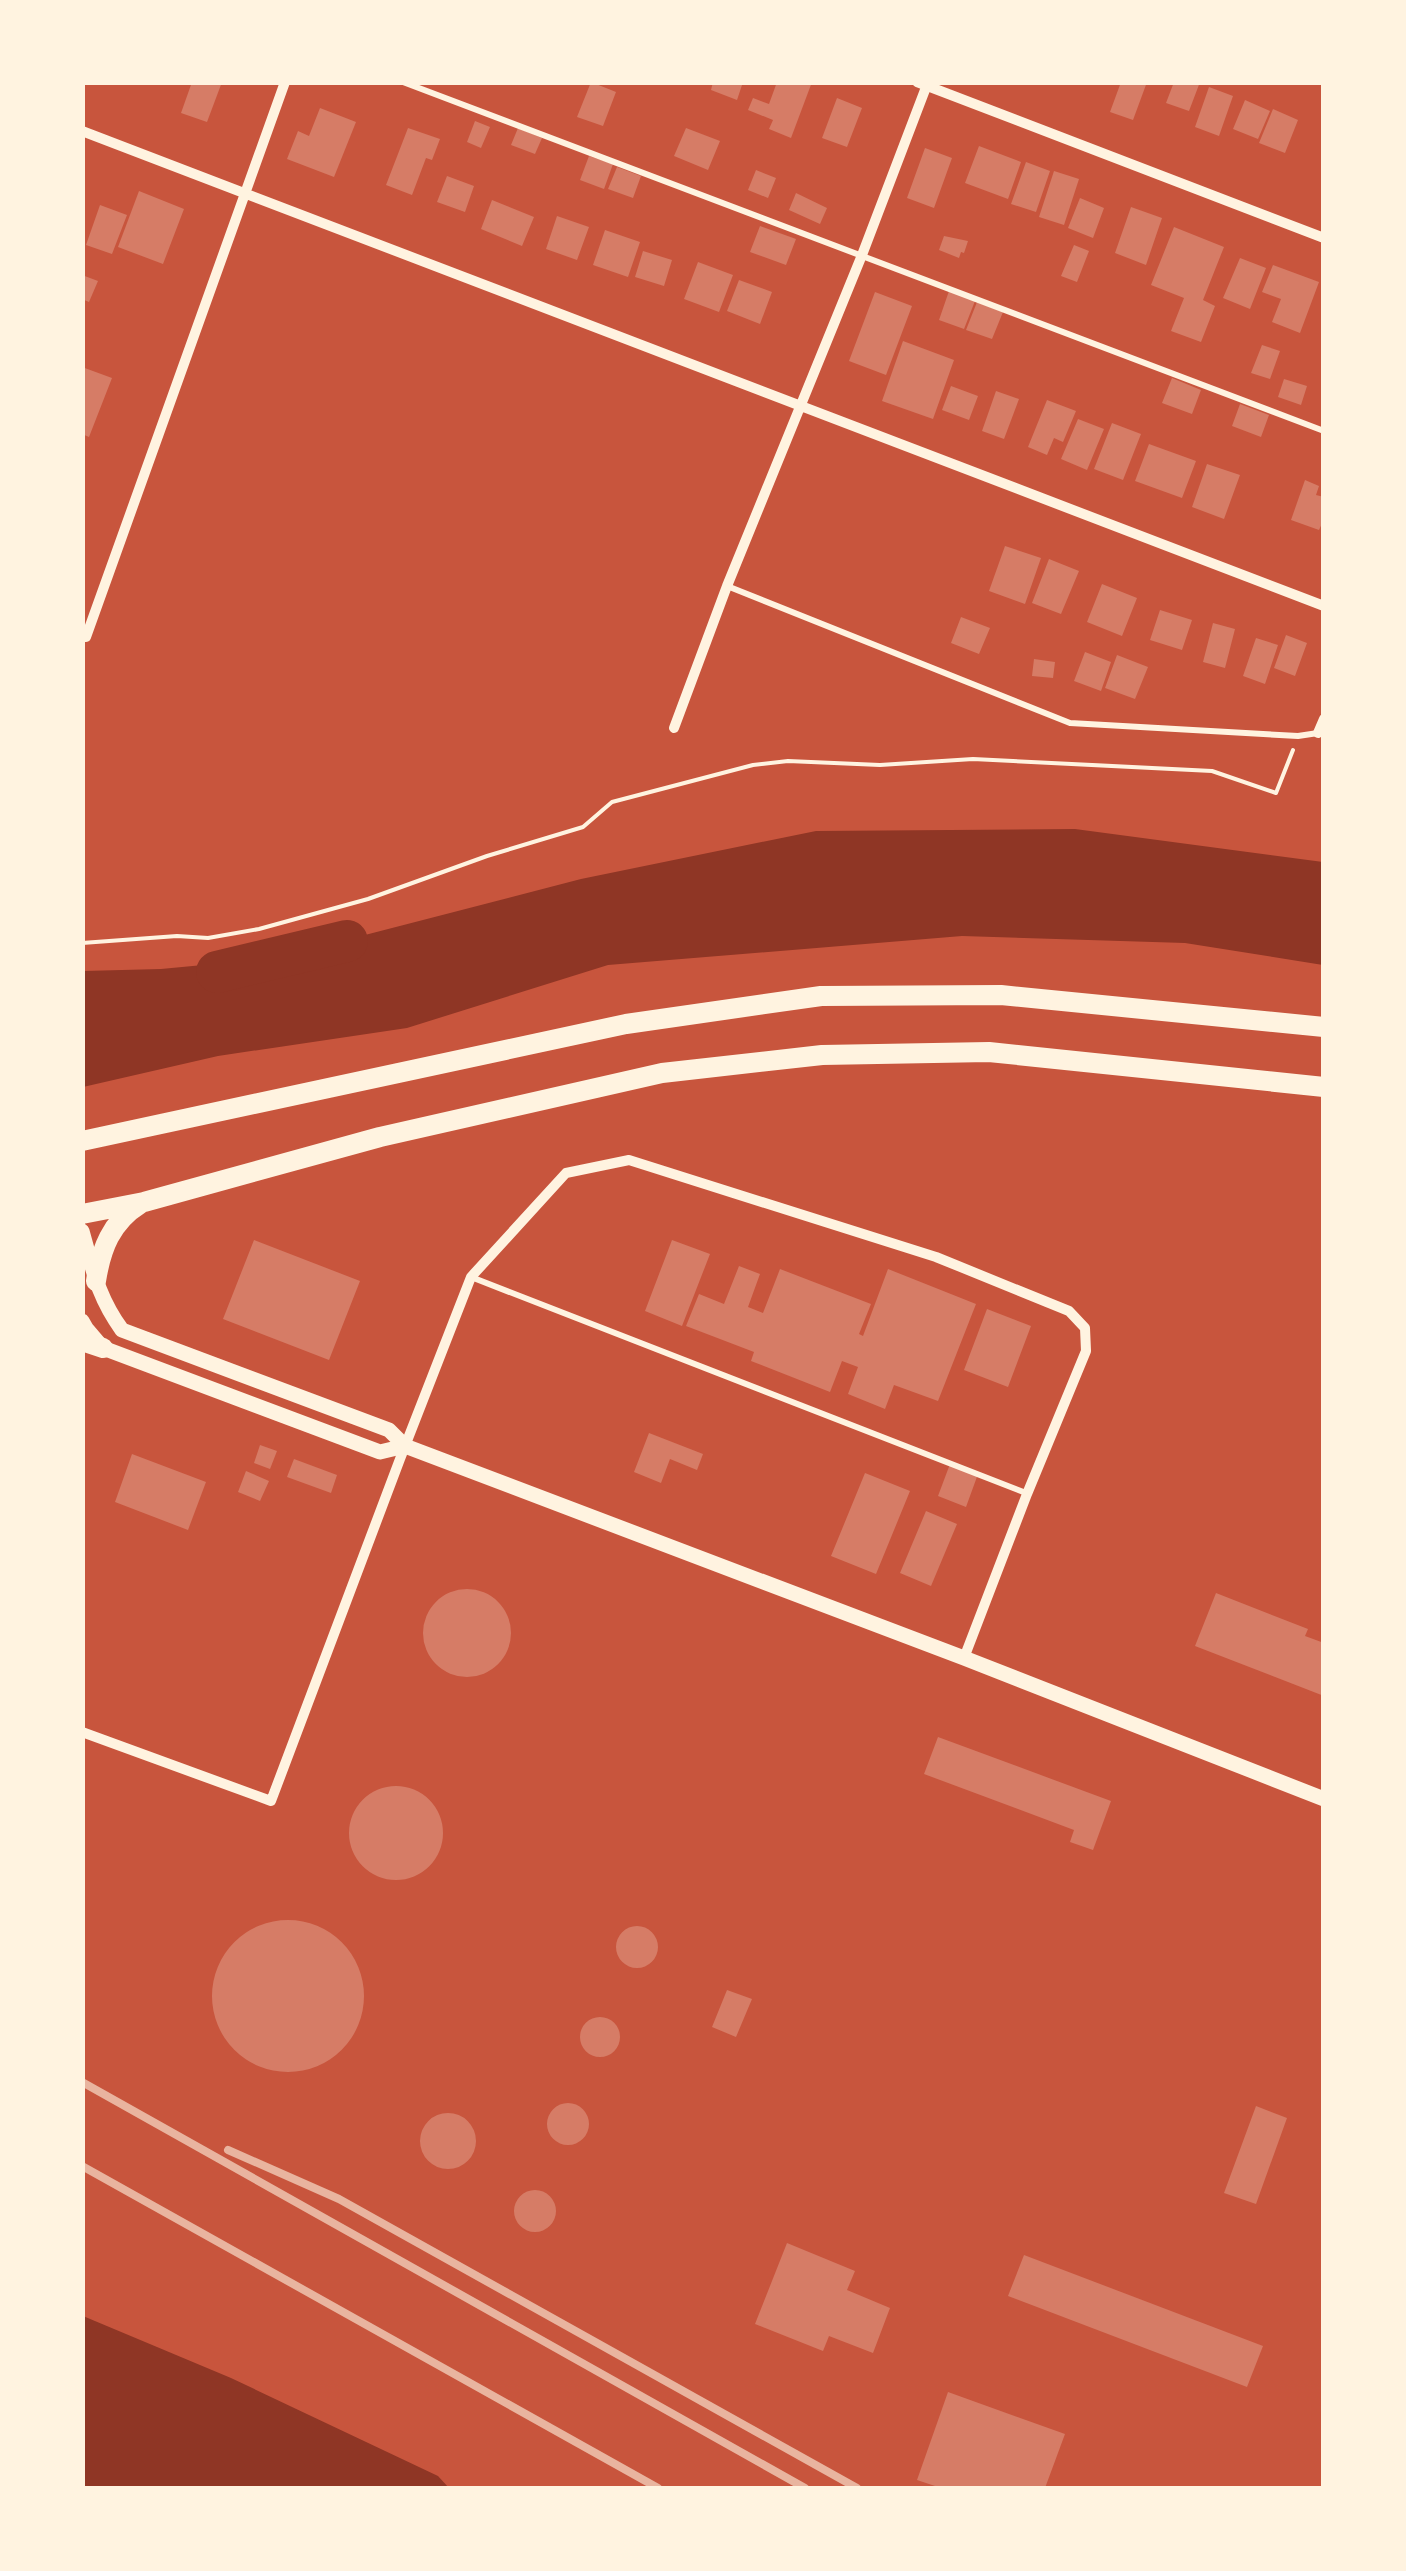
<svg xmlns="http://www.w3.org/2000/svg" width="1406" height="2571" font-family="Lora,serif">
<rect width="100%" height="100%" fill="#c8553d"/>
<!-- water -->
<path fill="#8f3625" d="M1075,829L1323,862V965L1185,943L962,936L608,965L407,1028L218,1056L83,1087V971L161,969L276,958L581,879L816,831Z
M83,2316L231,2378L438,2476L449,2488H83Z"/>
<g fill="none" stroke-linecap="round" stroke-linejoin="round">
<!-- river -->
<path stroke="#8f3625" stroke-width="42" d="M217,972L347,941"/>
</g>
<!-- building -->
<path fill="#d67c66" d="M192,82H222L207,122L181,113Z
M591,82L616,92L603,126L577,117Z
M713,82H743L737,100L711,90Z
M777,82H812L791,138L769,129L773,120L748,110L753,98L769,104Z
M1121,82H1147L1133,120L1110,112Z
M1174,82H1200L1189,111L1166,103Z
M1209,87L1233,96L1219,136L1195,127Z
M837,98L862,108L847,147L822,138Z
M1245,100L1270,111L1258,139L1233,129Z
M320,108L356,122L334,177L287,159L298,131L309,136Z
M1273,109L1298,120L1285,153L1259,143Z
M475,121L490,127L481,148L467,142Z
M408,128L440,139L432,160L426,158L412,195L386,185Z
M518,128L542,138L535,154L511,145Z
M686,128L720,141L708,170L674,156Z
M979,146L1021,162L1008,199L965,183Z
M925,148L952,158L934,208L907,198Z
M589,156L613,164L604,189L580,180Z
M1026,162L1050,171L1036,212L1011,204Z
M617,167L641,176L633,198L608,189Z
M756,170L776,178L768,198L748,190Z
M1054,171L1079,179L1064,225L1039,217Z
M447,176L474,186L465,212L437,202Z
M139,191L184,209L163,264L118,247Z
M796,193L827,208L820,224L789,210Z
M1080,198L1104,208L1093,238L1068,228Z
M492,200L534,217L522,246L481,229Z
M100,205L127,215L112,254L86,245Z
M1131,207L1162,218L1146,265L1115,253Z
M557,216L589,227L577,260L546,249Z
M760,226L796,239L786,265L750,252Z
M1174,227L1224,247L1203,300L1215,306L1201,342L1171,331L1184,298L1151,285Z
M605,230L640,242L628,277L593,265Z
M944,236L968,241L964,253L961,252L959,258L939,250Z
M1074,245L1089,251L1077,282L1061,276Z
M643,251L672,260L664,286L635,277Z
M1240,258L1266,268L1250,309L1223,298Z
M698,262L733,275L719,312L684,299Z
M1273,265L1319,282L1300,333L1272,322L1281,299L1262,292Z
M82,275L98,281L89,302L82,299Z
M739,280L772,292L760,324L727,311Z
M949,291L975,301L964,329L939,320Z
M875,292L912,306L886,375L849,361Z
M977,302L1003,312L992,339L966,330Z
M903,341L954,360L933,419L882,401Z
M1262,345L1280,351L1270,379L1251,373Z
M82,367L112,378L89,437L82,434Z
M1172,378L1201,390L1192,414L1162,403Z
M1284,379L1307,386L1301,405L1278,397Z
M951,386L978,396L969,420L942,410Z
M996,391L1019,399L1004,439L982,431Z
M1047,400L1076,411L1063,442L1054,438L1047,455L1028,447Z
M1240,404L1269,415L1261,437L1232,426Z
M1078,419L1104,429L1087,470L1061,459Z
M1112,423L1141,434L1123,480L1094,469Z
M1149,444L1196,461L1182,498L1135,481Z
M1207,464L1240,475L1224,519L1192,507Z
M1305,480L1319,486L1316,495L1324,497V519L1319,530L1291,520Z
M1005,546L1041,558L1025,604L989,591Z
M1049,559L1079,571L1061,614L1032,603Z
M1102,584L1137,598L1122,636L1087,622Z
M1160,610L1192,620L1182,650L1150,640Z
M961,617L990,628L979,654L951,643Z
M1213,623L1235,629L1225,668L1203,662Z
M1286,635L1307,643L1295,676L1274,668Z
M1256,638L1278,645L1265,684L1243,676Z
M1085,652L1111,662L1101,691L1074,681Z
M1117,655L1148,667L1135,699L1105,688Z
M1034,659L1055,662L1053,678L1032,676Z
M254,1240L360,1281L329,1360L223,1319Z
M672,1240L710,1254L682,1326L645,1311Z
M739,1266L760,1274L748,1307L763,1313L780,1269L871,1304L859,1334L863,1336L888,1269L976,1304L938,1401L894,1385L885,1409L848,1394L858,1367L842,1361L830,1392L751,1361L754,1352L686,1326L699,1294L724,1304Z
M987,1309L1031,1326L1008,1387L964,1370Z
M649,1433L703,1454L697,1470L670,1459L661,1483L634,1472Z
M260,1445L277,1451L270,1469L254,1463Z
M132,1454L206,1482L188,1530L115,1502Z
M294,1459L337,1475L331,1493L287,1477Z
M950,1464L978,1474L966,1507L938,1496Z
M246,1471L269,1481L260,1501L238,1492Z
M865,1473L910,1491L876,1574L831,1556Z
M926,1511L957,1524L931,1586L900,1573Z
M423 1633a44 44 0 1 1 88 0a44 44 0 1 1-88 0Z
M1216,1593L1308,1629L1305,1636L1324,1643V1696L1195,1646Z
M938,1737L1111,1801L1093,1850L1070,1842L1074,1830L924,1774Z
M349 1833a47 47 0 1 1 94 0a47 47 0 1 1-94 0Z
M212 1996a76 76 0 1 1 152 0a76 76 0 1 1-152 0Z
M616 1947a21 21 0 1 1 42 0a21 21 0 1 1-42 0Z
M727,1990L752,1999L736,2037L712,2027Z
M580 2037a20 20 0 1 1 40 0a20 20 0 1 1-40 0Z
M547 2124a21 21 0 1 1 42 0a21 21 0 1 1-42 0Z
M1256,2106L1287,2118L1256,2204L1224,2193Z
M420 2141a28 28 0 1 1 56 0a28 28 0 1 1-56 0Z
M514 2211a21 21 0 1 1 42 0a21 21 0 1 1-42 0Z
M787,2243L855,2271L847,2290L890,2308L873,2353L829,2336L823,2351L755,2324Z
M1024,2255L1263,2346L1247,2387L1008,2296Z
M948,2392L1065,2434L1045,2488H941L917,2480Z"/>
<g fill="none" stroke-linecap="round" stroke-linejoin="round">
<!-- path -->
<path stroke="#fff3e0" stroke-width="4" d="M82,943L177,936L208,938L259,929L368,899L487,856L583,827L612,802L753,765L788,761L880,765L973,759L1212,771L1276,793L1293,750"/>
<!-- service -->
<path stroke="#fff3e0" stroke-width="6" d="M403,82L1324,431
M727,586L1070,723L1298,736L1318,733
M471,1277L1026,1493"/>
<!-- minor -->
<path stroke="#fff3e0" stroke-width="10" d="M917,82L1324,238
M82,131L1324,606
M86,637L285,82
M674,728L727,586L862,255L928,82
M1318,733L1324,719
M82,1732L271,1801L400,1459L471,1277L566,1173L629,1160L936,1257L1069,1311L1085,1328L1086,1351L1027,1494L964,1658"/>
<!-- tertiary -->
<path stroke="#fff3e0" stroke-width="15" d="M82,1231C93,1270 98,1297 122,1330L389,1430L405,1446L964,1658L1324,1799
M82,1321L86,1328L103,1348L380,1452L405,1446"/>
<!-- primary -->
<path stroke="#fff3e0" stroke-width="20" d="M82,1141L626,1024L821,996L1001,995L1324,1027
M82,1214L144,1202L380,1137L662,1073L822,1055L989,1052L1324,1087
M96,1281C101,1249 111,1222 140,1204
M82,1341L103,1348"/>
<!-- rail -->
<path stroke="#e9b49f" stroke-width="8" d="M82,2082L805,2488
M228,2150L339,2199L857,2488
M82,2166L658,2488"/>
</g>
<!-- border -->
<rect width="1406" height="2571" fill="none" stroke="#fff3e0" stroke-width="170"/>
</svg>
